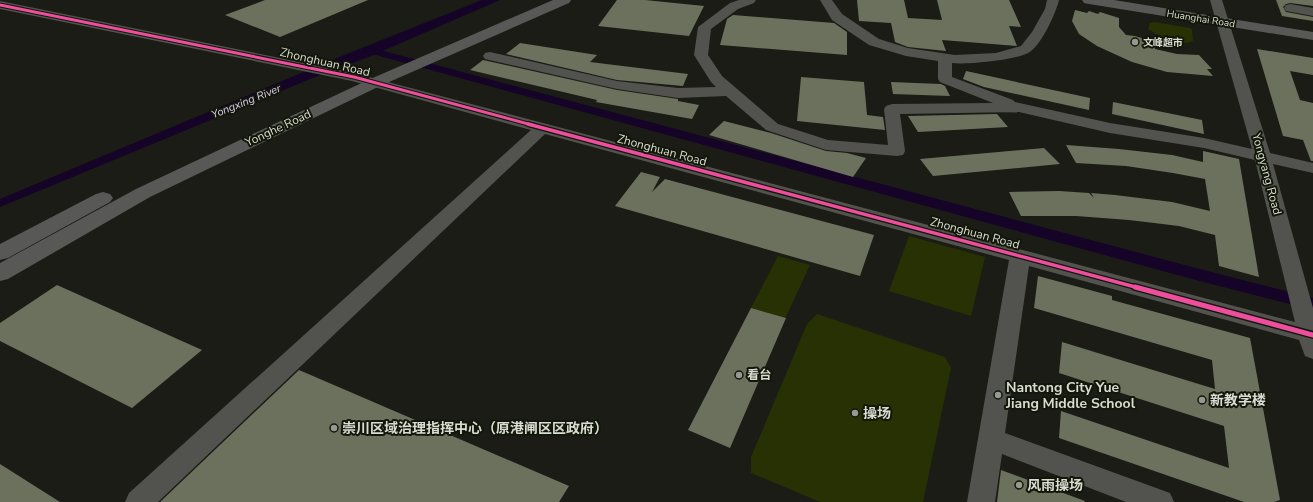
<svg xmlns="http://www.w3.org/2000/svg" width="1313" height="502" font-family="'Nunito Sans','Noto Sans SC',sans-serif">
<rect width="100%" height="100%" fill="#1b1c16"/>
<!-- green -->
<path fill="#273103" d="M1154,22L1190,28L1192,30L1193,41C1177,47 1161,37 1148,29L1150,23Z
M909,236L985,257L971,316L889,291Z
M778,256L810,265L785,319L751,308Z
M817,314L945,357L951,368L923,502H820L751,473V457L807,324Z"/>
<!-- water -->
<path fill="#160328" d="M482,0H500L371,56L315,77L0,207V199L337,58Z"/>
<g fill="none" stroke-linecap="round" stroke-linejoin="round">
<!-- canal -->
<path fill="#160328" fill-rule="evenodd" d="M369,47L1192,267L1313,298V310L1192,279L365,52L363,50L365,48Z"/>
</g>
<!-- building -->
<path fill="#6c715e" d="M265,0H368L280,37L225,15Z
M617,0H645L704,6L689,36L598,26Z
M857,0H904L908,18L942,20L937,0H1009L1021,27L1009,26L1017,46L942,40L946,51L908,47L895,42L891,23L859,21Z
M1276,0H1313V6L1290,3L1286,4L1283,7L1286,12L1313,17V21L1282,16Z
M1075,10L1087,13L1089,11L1098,14L1100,12L1119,18V27L1126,35L1135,36L1151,41L1155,44V49L1177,54L1199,55L1212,69H1207L1213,76L1167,72L1132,62L1097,46L1079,34L1072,21Z
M733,15L834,23L847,32V55L720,45L727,19Z
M520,43L597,55L590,62L688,74L683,86L617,80L506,54Z
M1257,49L1313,58V75L1290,71L1300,100L1313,103V161H1311L1303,140L1283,136Z
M483,60L617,90L678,99V101L699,105L692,119L596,102L597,100L470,70Z
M966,71L1090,98L1089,110L984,87L963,79Z
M801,77L864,82L867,115L883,117L885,130L797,121Z
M891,82L941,84L945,86L950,96L893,94Z
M1113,102L1202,120L1204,134L1112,114Z
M997,114L1008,127L918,132L908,116Z
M724,121L771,133L826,151L847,153L866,158L853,177L709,135Z
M1066,145L1119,149L1172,155L1203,162V151L1239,159L1259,277L1219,266L1215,235L1179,226L1129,220L1076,216H1021L1009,192L1059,191L1089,193L1094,198L1091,193L1115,195L1172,202L1210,211L1205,179L1173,173L1126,166L1076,163Z
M1044,148L1060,164L933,176L920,159Z
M641,172L660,177L652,192L665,179L874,235L860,276L615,206Z
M1038,276L1112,296V300L1250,338L1280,500L1274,502H1244L1059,438L1061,411L1229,468L1224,426L1059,373L1062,342L1215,389L1212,360L1034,308Z
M57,285L202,350L132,408L0,341V323Z
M751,308L786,318L730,448L688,430Z
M299,370L569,486L559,502H160Z
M0,464L60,502H0Z
M1001,470L1085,501L1084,502H997Z"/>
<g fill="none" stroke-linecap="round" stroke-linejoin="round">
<!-- minor -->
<path fill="#52534e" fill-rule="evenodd" d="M739,0H756L754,3L738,9L711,29L708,55L722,76L778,124L828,140L888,145L884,109L886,106L892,104L993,103L940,82L938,79V61L906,56L869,45L832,20L820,0H832L842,14L879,39L908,48L955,55L996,53L1021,46L1032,32L1045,9L1047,0H1059C1056,13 1042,43 1031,51C1021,60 966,65 952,63V77L1013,100L1015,102L1110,123L1204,138L1252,149L1210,0H1222L1270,153L1313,163V173L1273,164L1313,308V359L1305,356L1299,340L1029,266L1005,433L1170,493L1174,502H1126L1002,454L995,502H967L1009,260L545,134L158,502H125L129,493L531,130L352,81L0,9V1L354,73L1295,322L1255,160L1204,148L1110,133L1019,112L900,114L905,151L903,155L897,156L826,150L766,130L726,96L678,98L617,89L485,59L483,56L485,53L490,52L617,81L678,88L716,87L711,82L694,55L698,27L730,3Z
M1290,4L1313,8V16L1286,11L1284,8L1286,5Z"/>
<!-- major -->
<path fill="#585857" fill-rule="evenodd" d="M553,0H571L569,3L380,86L150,197L8,279L0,281V263L136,189L368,80Z
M1082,0H1114L1313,32V40L1089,4L1084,3Z
M103,192L110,194L113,198L110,202L8,258L0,260V244L96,194Z"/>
<defs>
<path id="cycleway-far2" d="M0,5L354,77L532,125"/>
<path id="cycleway-far1" d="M528,124L1139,288"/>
<path id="cycleway" d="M1135,287L1313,335"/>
</defs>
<!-- cycleway-far2 casing -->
<use href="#cycleway-far2" stroke="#131709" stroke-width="5"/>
<!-- cycleway-far1 casing -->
<use href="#cycleway-far1" stroke="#131709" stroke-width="6"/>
<!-- cycleway casing -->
<use href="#cycleway" stroke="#131709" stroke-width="8"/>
<!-- cycleway-far2 -->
<use href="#cycleway-far2" stroke="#ef4d9e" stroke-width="3"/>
<!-- cycleway-far1 -->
<use href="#cycleway-far1" stroke="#ef4d9e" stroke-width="3.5"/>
<!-- cycleway -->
<use href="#cycleway" stroke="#ef4d9e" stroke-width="5"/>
</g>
<!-- markers -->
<g fill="#969991" stroke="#131709" stroke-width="1.5">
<circle cx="1135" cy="42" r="4"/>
<circle cx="739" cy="375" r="4"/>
<circle cx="998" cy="395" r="4"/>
<circle cx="1202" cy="400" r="4"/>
<circle cx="855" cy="413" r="4"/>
<circle cx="334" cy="428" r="4"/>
<circle cx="1019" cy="485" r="4"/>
</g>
<g text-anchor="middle" stroke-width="4" stroke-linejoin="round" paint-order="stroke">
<!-- far-street labels -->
<g font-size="10" fill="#d9dcd3" stroke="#131709">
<text transform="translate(1201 18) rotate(9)" y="4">Huanghai Road</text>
</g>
<!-- far-poi labels -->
<g font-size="10" font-weight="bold" fill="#d9dcd3" stroke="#131709" text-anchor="start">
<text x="1143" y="46">文峰超市</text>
</g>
<!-- far-water labels -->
<g font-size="11" font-style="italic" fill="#dfcef6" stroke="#131709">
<text transform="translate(246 101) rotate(-22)" y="4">Yongxing River</text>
</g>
<!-- street labels -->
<g font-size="12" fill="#d9dcd3" stroke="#131709">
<text transform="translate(325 62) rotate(13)" y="4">Zhonghuan Road</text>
<text transform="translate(278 128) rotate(-25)" y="4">Yonghe Road</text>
<text transform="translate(662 150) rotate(15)" y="4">Zhonghuan Road</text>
<text transform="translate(1267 174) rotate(75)" y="4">Yongyang Road</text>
<text transform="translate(975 233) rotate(15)" y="4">Zhonghuan Road</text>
</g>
<!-- poi labels -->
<g font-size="12" font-weight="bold" fill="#d9dcd3" stroke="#131709" text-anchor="start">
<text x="747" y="379">看台</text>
</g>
<!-- near-poi labels -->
<g font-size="14" font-weight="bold" fill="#d9dcd3" stroke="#131709" text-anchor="start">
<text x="1006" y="392">Nantong City Yue<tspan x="1006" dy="16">Jiang Middle School</tspan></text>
<text x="1210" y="405">新教学楼</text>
<text x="863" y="418">操场</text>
<text x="342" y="433">崇川区域治理指挥中心（原港闸区区政府）</text>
<text x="1027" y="490">风雨操场</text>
</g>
</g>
</svg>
